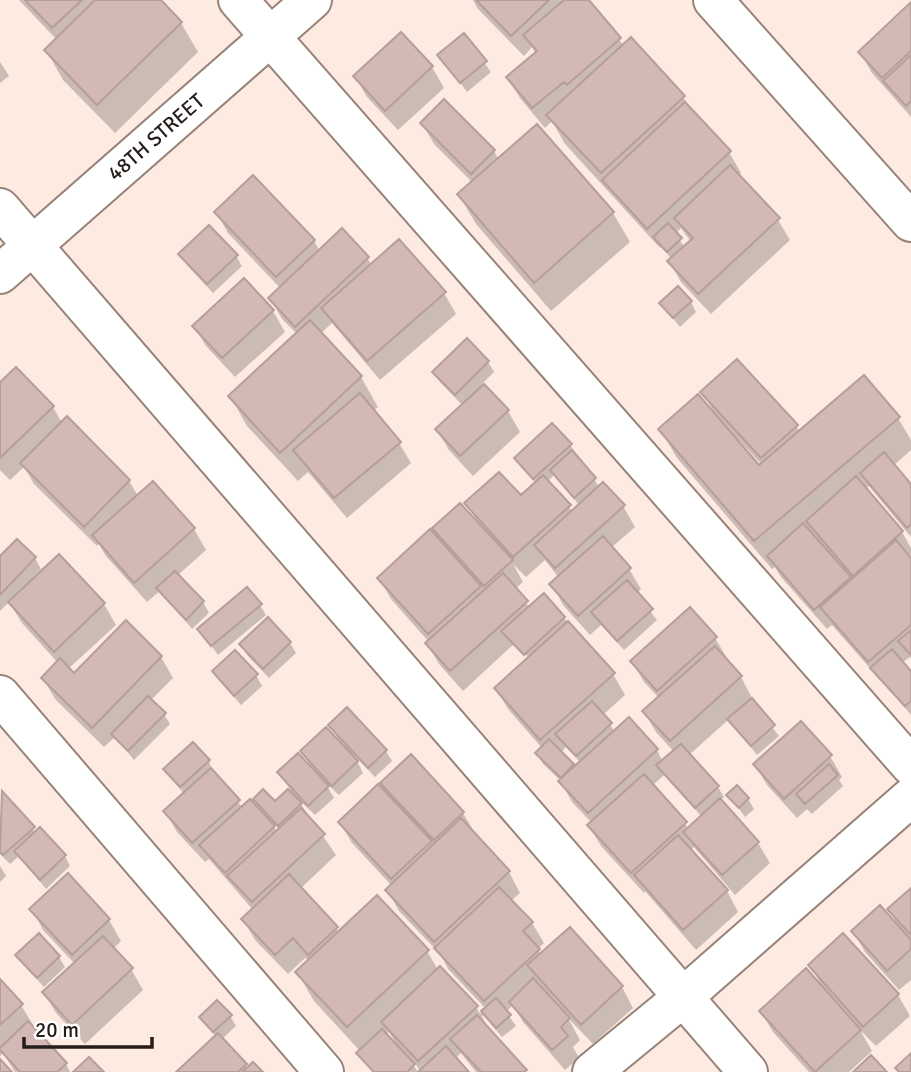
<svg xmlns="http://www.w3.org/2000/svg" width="911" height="1072" font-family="Signika,sans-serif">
<rect width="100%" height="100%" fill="#fdeae1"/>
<!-- shadow -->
<path fill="#0003" fill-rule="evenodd" d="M19,0H158L181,23L198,52L115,133L63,80L46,50L57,40Z
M473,0H587L624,46L683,97L693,113L729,152L741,173L738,176L778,220L790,240L711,314L681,282L669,261L672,259L661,247L660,248L565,144L552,121L545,128L520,98L508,78L536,54L532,47L524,56L478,9ZM681,228L691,242L685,247L675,234Z
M911,4V117L872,73L860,52Z
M401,34L432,67L444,88L398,130L367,97L355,76Z
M464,35L491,72L467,92L440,55Z
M0,62L9,76L0,83Z
M444,102L494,151L499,160L613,213L630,242L551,311L476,224L459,195L473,183L434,144L422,123Z
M216,212L314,241L320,251L367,258L372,265L444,293L456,314L380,380L332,323L320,334L361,377L378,407L373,411L399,443L411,463L347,518L308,472L298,481L247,426L230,396L297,334L282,319L270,298L281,289L228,233Z
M180,254L236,256L242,266L213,293L186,264Z
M244,280L273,311L285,332L235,377L206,346L194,326Z
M691,302L696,312L680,327L661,303Z
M488,362L494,372L482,384L508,411L520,432L473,476L449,450L437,430L463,406L440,382L435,372Z
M16,369L53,407L62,423L129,481L138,496L152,483L194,529L206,550L177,576L203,602L209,613L192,629L160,591L147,602L106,556L99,544L97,546L34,484L24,467L10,480L0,470V385Z
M702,392L796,426L800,432L898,418L911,440V450L893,466L911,487V537L869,486L865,490L902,532L911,548V555L908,557L911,560V659L910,657L902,663L911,674V715L832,625L827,629L781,577L775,567L772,569L677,458L660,429L714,412ZM740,441L762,465L759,468L738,443Z
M570,445L600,488L623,506L635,527L611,548L629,569L641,589L637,594L657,620L624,650L601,625L590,635L563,605L552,584L559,578L545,560L526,577L513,564L523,582L515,589L530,608L544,595L613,674L625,695L603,715L615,732L629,720L657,750L663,762L674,752L656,732L644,712L659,698L644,682L632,662L715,638L727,658L725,660L741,677L752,698L751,700L779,736L757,755L729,719L689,755L718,787L724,797L720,800L758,843L770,863L735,895L694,847L690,851L727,891L738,912L696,950L645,891L644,893L601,846L589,826L592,823L572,802L560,780L543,764L537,753L542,748L508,709L496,689L531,660L515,643L463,691L439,664L427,643L429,642L391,599L379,578L445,546L434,528L477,521L467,504L521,498L536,484L516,458ZM554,475L580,506L573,512L547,482ZM566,747L581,763L575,769L560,753ZM664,775L702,817L689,829L652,786Z
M17,541L35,558L41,569L33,577L35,579L59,557L104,604L116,625L68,669L74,675L161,657L173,678L150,701L164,714L170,724L134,760L115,737L104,747L55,699L43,678L58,663L22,623L9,602L0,611V558Z
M260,605L266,615L218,655L200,630Z
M290,643L296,653L269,678L247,655L241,645Z
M214,671L256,675L262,686L241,705L220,681Z
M330,725L386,751L392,761L375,777L354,755L363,773L339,795L324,781L334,798L315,815L296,797L336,855L300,889L339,932L427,951L438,970L476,1007L480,1014L486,1009L448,969L441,955L399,911L387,890L392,886L352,843L340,823L392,800L382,783L463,813L475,833L509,872L520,893L511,901L532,923L544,943L538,949L541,955L622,987L633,1008L593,1044L568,1018L580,1040L573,1047L579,1058L565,1070L523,1022L513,1005L506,1012L516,1026L502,1037L483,1015L482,1016L488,1028L487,1029L526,1072H476L461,1053L455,1059L467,1072H421L414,1062L412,1063L418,1072H372L358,1053L360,1051L314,1001L297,972L309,961L305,958L288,974L255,940L243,919L253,910L209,859L205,862L177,832L165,811L184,794L165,769L192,744L209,761L213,773L243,808L264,814L255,799L275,804L290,789L279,773L312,768L302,751L340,742ZM272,821L280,830L277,832L271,822ZM389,1032L397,1045L386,1035Z
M830,756L842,777L839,780L843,786L812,814L807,809L797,818L767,785L755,765Z
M2,794L36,833L65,856L70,866L46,889L19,856L10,864L0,854Z
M729,795L748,799L754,809L745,817Z
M0,866L6,876L0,882Z
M68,875L109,920L121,941L113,949L131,969L143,990L85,1044L56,1013L44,993L75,964L43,930L32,909Z
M911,891V980L899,990L865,952L853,931L898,927L890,910Z
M39,935L59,957L65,967L44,987L24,965L18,955Z
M843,935L898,995L910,1016L876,1046L860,1030L872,1051L849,1072H809L773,1032L761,1012L822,986L810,965Z
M0,982L21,1005L33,1025L31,1027L66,1064L70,1072H15L3,1053L0,1056Z
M230,1016L236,1026L222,1039L248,1069L260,1072H179L216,1037L201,1017Z"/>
<!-- building -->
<path fill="#d2b9b5" stroke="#b79e9a" stroke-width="2" d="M25,0H82L52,28Z
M95,0H161L182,22L97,105L44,50Z
M476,0H549L511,36Z
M564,0H589L621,38L567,85L564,82L532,108L506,77L537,51L523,35Z
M911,2V51L882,78L858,52Z
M401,32L433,66L385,111L353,76Z
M464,33L487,61L460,83L437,55Z
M631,37L685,96L601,173L546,115Z
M911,55V101L906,106L883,81Z
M444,99L495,150L471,174L420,123Z
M685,102L731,151L647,229L602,180Z
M537,124L614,212L534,283L457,194Z
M730,165L780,218L698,294L667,261L693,238L674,218Z
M253,175L315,240L276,277L214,212Z
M668,223L682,238L667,252L653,237Z
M209,225L238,255L207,284L178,254Z
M342,228L369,257L295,327L268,298Z
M399,239L446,292L367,361L321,308Z
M244,278L274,310L222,358L192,326Z
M678,286L692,301L673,318L659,303Z
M310,320L362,376L280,453L228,396Z
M467,338L489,361L455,395L432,372Z
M737,359L798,425L761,458L700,392Z
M16,367L54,406L0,458V382Z
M864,375L900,417L754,541L658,429L698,394L759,465Z
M484,384L509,410L460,456L435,429Z
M360,393L401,442L334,498L293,450Z
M67,416L130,480L84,527L20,463Z
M552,423L572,444L533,479L514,458Z
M572,450L596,478L574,498L550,470Z
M884,452L911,484V524L907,528L860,473Z
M499,472L521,495L543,475L571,505L513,557L464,503Z
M856,476L903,531L853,576L806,521Z
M153,481L195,528L134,583L92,535Z
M603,482L625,505L555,568L534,545Z
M460,503L513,560L484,586L432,528Z
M803,523L851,577L814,610L767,556Z
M430,529L481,586L428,634L377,578Z
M603,536L631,568L578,616L549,584Z
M17,539L36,557L0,595V556Z
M896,540L911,558V625L868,662L820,607Z
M59,554L105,603L54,652L8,602Z
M175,571L204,601L186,620L156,588Z
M503,573L528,601L450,671L425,643Z
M627,580L653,609L617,641L591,612Z
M247,587L262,604L211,646L197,629Z
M544,593L565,617L524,655L501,631Z
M690,607L717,637L657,691L630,661Z
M268,617L291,642L263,669L239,644Z
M126,620L162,656L92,728L41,678L60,658L74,673Z
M568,621L615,673L540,740L494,688Z
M911,630V655L898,641Z
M715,646L742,676L670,741L642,711Z
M892,649L911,671V701L905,706L870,668Z
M235,650L258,674L234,696L212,671Z
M148,696L166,713L128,751L111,734Z
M752,698L775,725L751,746L727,719Z
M592,701L612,723L576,756L555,734Z
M347,707L387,750L368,768L328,725Z
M629,717L658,749L588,813L558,781Z
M801,721L832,755L784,799L753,764Z
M326,727L358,761L332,786L300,751Z
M549,739L574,764L561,778L535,753Z
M193,742L210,760L180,787L163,769Z
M681,744L719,786L695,808L656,765Z
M298,753L329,786L308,806L277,772Z
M411,754L464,812L434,840L380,783Z
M829,764L838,775L805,804L796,794Z
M211,768L240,800L192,843L163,811Z
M644,774L687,822L631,873L587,825Z
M378,784L432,841L391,879L338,822Z
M737,785L749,798L739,808L726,795Z
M263,789L275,801L288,789L302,803L278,826L253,799Z
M2,791L35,827L3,855L0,852Z
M720,798L759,842L722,875L683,832Z
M250,799L275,826L225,873L199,845Z
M301,808L325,834L252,902L227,876Z
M461,818L510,871L434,942L385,890Z
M40,827L66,855L40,880L14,851Z
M678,835L728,890L683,930L634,875Z
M68,873L110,919L72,955L29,909Z
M289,874L338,927L308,955L293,938L275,955L241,919Z
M499,887L533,922L523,931L540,949L484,1001L434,948Z
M911,888V935L887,909Z
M377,895L429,950L347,1027L295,972Z
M880,905L911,940V949L887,971L851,931Z
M570,927L623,986L581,1025L527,965Z
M39,933L60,956L37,978L15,955Z
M843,933L899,994L863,1027L808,965Z
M103,936L133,968L72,1025L42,992Z
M440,966L478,1006L418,1061L381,1022Z
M806,968L861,1030L815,1072L759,1011Z
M533,978L570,1018L561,1027L568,1036L552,1050L509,1002Z
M0,979L23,1004L0,1025Z
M496,998L511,1015L496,1028L481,1011Z
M217,1000L232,1015L213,1032L199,1017Z
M477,1015L527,1070L524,1072H481L450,1039Z
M28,1021L67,1063L57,1072H20L0,1050V1048Z
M382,1029L415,1064L407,1072H374L356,1053Z
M218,1033L247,1064L238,1072H176Z
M446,1046L469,1072H418Z
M911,1053V1072H899L895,1068Z
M871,1055L887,1072H853Z
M89,1057L104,1072H73Z
M0,1059L12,1072H0Z
M253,1062L263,1072H242Z"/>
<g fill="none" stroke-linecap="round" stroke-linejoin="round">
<defs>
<path id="minor" d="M238,0L911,766
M0,208L748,1072
M0,274L312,0
M0,695L324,1072
M592,1072L682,998L911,797"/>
<path id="tertiary" d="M713,0L911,222"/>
</defs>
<!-- minor casing -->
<use href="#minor" stroke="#978378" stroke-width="42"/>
<!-- tertiary casing -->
<use href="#tertiary" stroke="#978378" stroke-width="42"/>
<!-- minor -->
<use href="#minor" stroke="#fff" stroke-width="38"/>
<!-- tertiary -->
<use href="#tertiary" stroke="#fff" stroke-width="38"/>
</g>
<g text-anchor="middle" stroke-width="7" stroke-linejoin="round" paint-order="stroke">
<!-- street labels -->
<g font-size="21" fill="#251d19" stroke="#fff">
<text transform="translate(156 137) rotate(-41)" y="7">48TH STREET</text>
</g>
</g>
<!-- scale -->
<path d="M24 1037v10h128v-10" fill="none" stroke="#251d19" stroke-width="3.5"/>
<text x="35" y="1037" font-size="21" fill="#251d19" stroke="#ffffff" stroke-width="5" paint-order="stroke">20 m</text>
</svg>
